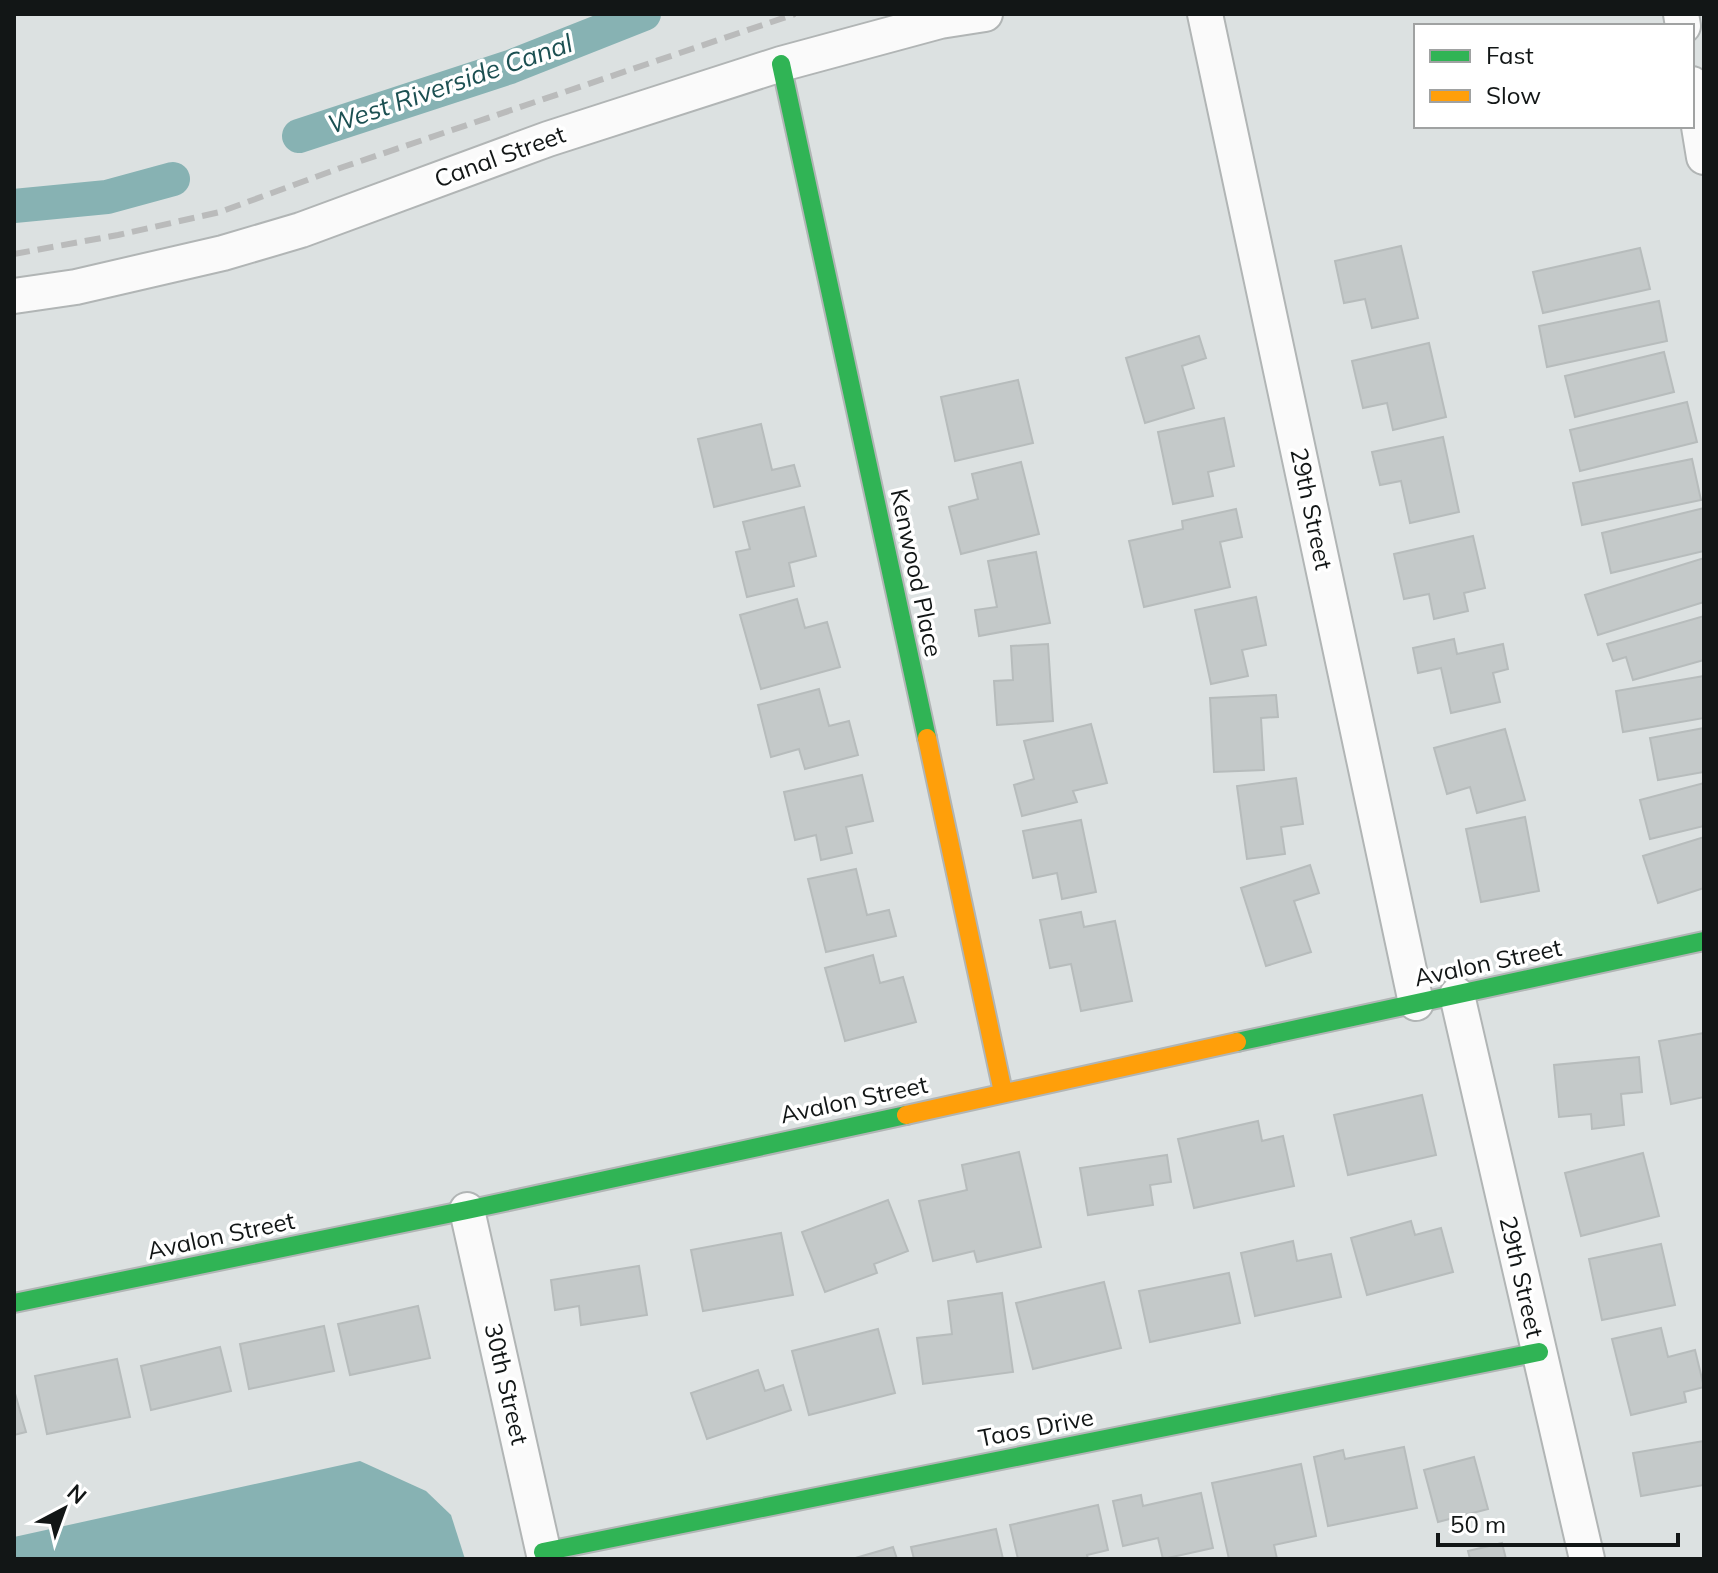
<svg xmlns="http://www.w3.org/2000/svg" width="1718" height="1573" font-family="Mulish,sans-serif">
<rect width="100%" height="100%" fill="#dce1e1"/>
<!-- water -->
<path fill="#87b2b3" d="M360,1461L426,1491L451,1515L465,1559H14V1537Z"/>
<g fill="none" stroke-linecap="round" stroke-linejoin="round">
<!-- canal -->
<path stroke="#87b2b3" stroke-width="34" d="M299,136L510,67L644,14
M14,206L107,197L173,179"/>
</g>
<!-- building -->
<path fill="#c4c9c9" stroke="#b7bcbc" stroke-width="2" d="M1401,246L1418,318L1372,328L1365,299L1344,303L1335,261Z
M1640,248L1650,289L1543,313L1533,272Z
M1659,301L1667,341L1547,367L1539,326Z
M1199,336L1206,358L1182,366L1194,408L1145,423L1126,358Z
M1429,343L1446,417L1393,430L1387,403L1363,408L1352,361Z
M1664,352L1674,392L1575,417L1565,376Z
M1018,380L1033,443L955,461L941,397Z
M1687,402L1697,442L1580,471L1570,430Z
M1224,418L1234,466L1208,472L1213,496L1173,504L1158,432Z
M761,424L772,470L794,465L800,486L714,507L698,439Z
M1443,437L1459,512L1410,523L1401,481L1380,485L1372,452Z
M1692,459L1701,500L1582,525L1573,483Z
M1021,462L1039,534L961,554L949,507L978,499L972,474Z
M804,507L816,556L789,563L794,586L747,597L736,552L750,549L743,522Z
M1704,508V551L1611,573L1602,533Z
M1236,509L1242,537L1220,542L1230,587L1144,607L1129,541L1183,529L1182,521Z
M1473,536L1485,588L1464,593L1468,611L1434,619L1429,594L1404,599L1394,554Z
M1036,552L1050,623L979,636L975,610L997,607L988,561Z
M1704,558V602L1598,635L1585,595Z
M1256,597L1266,645L1242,650L1248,676L1211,684L1195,610Z
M797,599L805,628L827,622L840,667L761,689L740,615Z
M1704,616V660L1633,680L1626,657L1613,661L1607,644Z
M1454,639L1457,654L1503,644L1508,669L1493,673L1500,702L1451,713L1441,668L1418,673L1413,648Z
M1048,644L1053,721L997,725L994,681L1013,680L1011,646Z
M1704,676V718L1623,732L1616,691Z
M819,689L829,726L849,721L858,755L805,769L799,749L771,757L758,705Z
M1276,695L1278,717L1261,718L1264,770L1214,772L1210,698Z
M1091,724L1107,783L1073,791L1077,802L1022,816L1014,785L1034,779L1024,741Z
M1704,728V772L1658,780L1650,738Z
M1505,729L1525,800L1477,813L1470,787L1447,794L1434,748Z
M862,775L873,821L846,827L852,853L821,860L816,835L795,840L784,792Z
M1296,778L1303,824L1281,827L1285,854L1247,859L1237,786Z
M1704,783V826L1650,839L1640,800Z
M1525,817L1539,891L1481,902L1466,829Z
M1081,820L1096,892L1062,899L1057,873L1033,878L1023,831Z
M1704,837V888L1658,903L1643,856Z
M1310,865L1319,893L1294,901L1311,952L1266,966L1241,888Z
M856,869L867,915L889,910L896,936L826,952L808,879Z
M1081,912L1084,927L1115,921L1132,1001L1081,1011L1071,964L1050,968L1040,920Z
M873,955L880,983L903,977L916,1022L845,1041L825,968Z
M1704,1033V1097L1671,1104L1659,1041Z
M1639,1057L1642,1092L1621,1094L1624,1125L1592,1129L1591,1114L1559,1117L1554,1065Z
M1422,1095L1436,1155L1348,1175L1334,1115Z
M1258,1121L1262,1141L1283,1136L1294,1186L1194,1208L1178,1139Z
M1019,1152L1041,1247L977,1262L974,1251L933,1261L919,1201L967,1190L962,1165Z
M1643,1153L1659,1216L1581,1236L1565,1173Z
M1167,1155L1171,1182L1150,1185L1153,1205L1088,1215L1080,1168Z
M888,1200L908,1251L874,1264L877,1273L825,1292L802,1232Z
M1411,1221L1415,1235L1441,1228L1453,1272L1367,1295L1351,1238Z
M781,1233L793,1295L703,1311L691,1250Z
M1293,1241L1297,1261L1331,1254L1341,1297L1255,1316L1241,1253Z
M1661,1244L1675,1305L1602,1320L1589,1259Z
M639,1266L647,1315L581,1325L579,1306L555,1310L551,1280Z
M1229,1273L1240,1323L1150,1342L1139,1291Z
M1104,1282L1121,1348L1033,1369L1016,1303Z
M1002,1293L1013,1372L923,1384L917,1338L952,1334L948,1301Z
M418,1306L430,1358L350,1375L338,1324Z
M324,1326L334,1371L249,1389L240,1344Z
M1661,1328L1668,1357L1695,1350L1704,1387L1684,1392L1686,1402L1631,1415L1612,1339Z
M878,1329L895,1393L809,1415L792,1351Z
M220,1347L231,1391L151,1410L141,1366Z
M117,1359L130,1417L47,1434L35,1376Z
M758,1370L765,1391L783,1385L791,1410L707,1439L691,1393Z
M14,1390L26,1432L14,1435Z
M1704,1441V1485L1641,1496L1633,1453Z
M1404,1447L1417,1508L1328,1526L1314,1457L1343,1450L1345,1459Z
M1474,1457L1488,1509L1438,1522L1424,1470Z
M1301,1464L1316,1536L1274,1545L1277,1559H1229L1212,1483Z
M1201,1493L1213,1548L1163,1559L1158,1538L1123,1546L1113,1501L1141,1495L1143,1506Z
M1098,1505L1108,1550L1087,1555L1088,1559H1018L1010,1525Z
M996,1529L1003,1559H914L911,1547Z
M1502,1543L1506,1559H1470L1468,1551Z
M893,1547L897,1559H852Z"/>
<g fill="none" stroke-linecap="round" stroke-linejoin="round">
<defs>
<path id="street" d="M1205,14L1416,1003
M1681,14L1683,26
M1692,84L1704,157
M14,296L76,287L223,253L301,230L548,139L781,64L940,21L985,14
M1457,995L1587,1559
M467,1210L545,1559"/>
<path id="fast" d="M781,64L927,738
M1237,1042L1704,941
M14,1303L467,1210L906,1115
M543,1552L1539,1352"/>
<path id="slow" d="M927,738L1003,1092
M906,1115L1237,1042"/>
</defs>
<!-- street casing -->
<use href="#street" stroke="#b1b5b5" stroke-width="38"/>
<!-- fast casing -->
<use href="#fast" stroke="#b1b5b5" stroke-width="22"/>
<!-- slow casing -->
<use href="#slow" stroke="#b1b5b5" stroke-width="22"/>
<!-- street -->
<use href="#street" stroke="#fafafa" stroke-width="34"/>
<!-- fast -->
<use href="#fast" stroke="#30b455" stroke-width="18"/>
<!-- slow -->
<use href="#slow" stroke="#ff9f0a" stroke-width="18"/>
<!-- rail -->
<path stroke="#babbbb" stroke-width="6" stroke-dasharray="16 8" stroke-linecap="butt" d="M14,254L118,235L220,212L343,167L795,14"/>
</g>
<g text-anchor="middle" stroke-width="7" stroke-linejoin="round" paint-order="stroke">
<!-- street labels -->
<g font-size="24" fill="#121616" stroke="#fff">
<text transform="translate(500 157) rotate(-20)" y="8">Canal Street</text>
<text transform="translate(1311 509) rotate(78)" y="8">29th Street</text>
<text transform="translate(916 573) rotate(78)" y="8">Kenwood Place</text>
<text transform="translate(1488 963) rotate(-12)" y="8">Avalon Street</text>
<text transform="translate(854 1100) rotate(-12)" y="8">Avalon Street</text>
<text transform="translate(221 1236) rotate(-12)" y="8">Avalon Street</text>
<text transform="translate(1521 1277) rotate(77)" y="8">29th Street</text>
<text transform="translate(506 1384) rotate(77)" y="8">30th Street</text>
<text transform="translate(1036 1428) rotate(-11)" y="8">Taos Drive</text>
</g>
<!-- water labels -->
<g font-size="26" font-style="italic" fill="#1c5052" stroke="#fff">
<text transform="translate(450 84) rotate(-19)" y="9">West Riverside Canal</text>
</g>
</g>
<!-- border -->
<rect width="1718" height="1573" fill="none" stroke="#121616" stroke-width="32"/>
<!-- legend -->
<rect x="1414" y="24" width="280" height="104" fill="#ffffff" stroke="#a0a2a2" stroke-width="2"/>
<rect x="1430" y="50" width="40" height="12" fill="#30b455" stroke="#a0a2a2" stroke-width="2"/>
<text x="1486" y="64" font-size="24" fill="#121616">Fast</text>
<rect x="1430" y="90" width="40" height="12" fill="#ff9f0a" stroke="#a0a2a2" stroke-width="2"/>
<text x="1486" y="104" font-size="24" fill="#121616">Slow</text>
<!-- north arrow -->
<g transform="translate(64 1509) rotate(41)" stroke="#ffffff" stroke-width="6" paint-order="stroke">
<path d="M0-6L14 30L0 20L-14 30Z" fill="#121616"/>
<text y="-12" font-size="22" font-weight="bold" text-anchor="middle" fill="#121616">N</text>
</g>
<!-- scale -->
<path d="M1438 1533v12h240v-12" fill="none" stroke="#121616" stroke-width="4"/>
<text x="1450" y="1533" font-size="24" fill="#121616" stroke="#ffffff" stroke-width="6" paint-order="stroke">50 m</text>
</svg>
